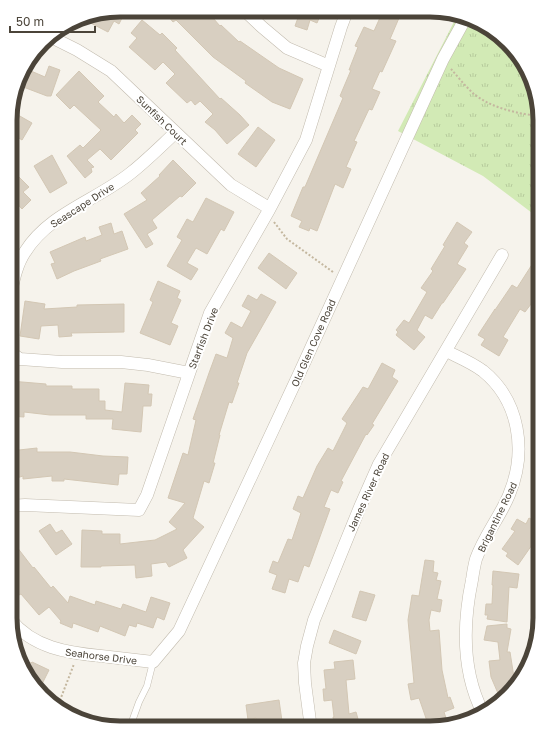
<svg xmlns="http://www.w3.org/2000/svg" width="550" height="738" font-family="'Golos Text',sans-serif">
<defs>
<pattern id="grass-tufts" width="24" height="20" patternUnits="userSpaceOnUse"><rect width="24" height="20" fill="#d2eab5"/><path d="M3 7l-1-3M5 7V3M7 7l1-3M15 17l-1-3M17 17v-4M19 17l1-3" fill="none" stroke="#b6ca9c"/></pattern>
</defs>
<rect width="100%" height="100%" fill="#f6f3ec"/>
<!-- grass -->
<path fill="url(#grass-tufts)" d="M457,16L491,29L529,71L540,120V219L483,176L398,131Z"/>
<!-- building -->
<path fill="#d8cfc1" stroke="#d3c7b4" d="M119,10H126L119,24L114,21L108,32L81,18L85,16Z
M163,10H206L220,26L221,25L239,42L240,41L279,68L303,79L290,109L272,102L245,83L246,81L213,57L176,20L173,22Z
M288,11H322L317,23L310,20L307,30L295,26L299,15Z
M383,11H402L390,39L396,41L382,72L380,71L372,89L380,92L372,110L369,109L354,141L357,142L346,167L351,169L343,188L335,184L317,231L310,228L309,231L299,227L302,221L291,216L303,187H305L343,98L340,96L351,70H349L358,47L355,46L364,27L374,31Z
M142,20L160,35L162,33L177,48L175,50L220,99L221,98L240,115L249,125L227,144L215,130L205,122L213,114L200,101L195,105L191,100L187,103L166,83L175,74L163,62L155,70L129,47L137,38L131,33Z
M49,66L60,70L51,96H47L18,85L24,68L45,77Z
M79,71L104,96L98,102L114,117L116,114L124,123L132,115L141,124L135,130L138,133L111,160L100,149L87,160L94,167L91,168L92,172L85,178L67,156L80,145L83,148L101,130L74,105L70,109L56,95Z
M11,111L32,123L22,140L11,133Z
M258,127L275,140L256,167L238,154Z
M52,155L67,183L50,193L34,166Z
M173,160L196,183L182,197L180,196L152,220L157,228L147,234L153,244L146,248L124,214L147,200L141,193L160,176L159,175Z
M15,173L29,187L23,192L31,200L22,209L11,197V177Z
M206,198L234,212L224,231L221,229L207,254L196,248L187,263L198,269L191,280L167,266L182,240L177,237L187,219L193,222Z
M457,222L472,232L464,243L468,246L457,264L466,269L443,303H442L432,319L425,315L417,330L425,337L414,350L396,335L398,332L396,330L404,320L409,323L427,292L421,288L433,271L431,269L445,246L443,245Z
M111,223L114,234L122,231L128,249L100,259L101,261L74,271L57,279L51,264L55,263L50,252L85,237L86,241L102,235L99,227Z
M540,252V292L525,312L520,309L503,337L508,340L499,356L481,345L485,339L478,335L495,309V310L512,285L517,288Z
M269,253L297,273L286,289L258,268Z
M158,281L180,291L177,298L181,300L171,323L178,326L170,345L140,333L153,302L150,300Z
M261,294L276,302L247,353L237,383H239L232,403L229,402L219,435H220L213,463H215L209,483L204,481L193,518L204,527L183,550L187,558L169,567L166,562L151,564L152,576L136,578L135,565L101,566V567H81L82,530L102,531V534H120V544L155,540L177,529L169,522L185,503L168,498L183,453L188,455L196,420L193,419L209,373L216,354L227,358L233,338L225,333L231,322L242,328L251,311L242,306L248,295L257,300Z
M25,301L45,304L44,309L77,307V305L124,304V332L71,333L72,336L59,337L58,325L41,326L39,339L20,336Z
M382,363L395,370L392,377L398,381L372,424L374,425L367,435L366,434L341,481L343,482L338,493L331,490L324,507L330,509L309,567L304,565L298,582L289,579L285,593L272,589L277,575L269,572L273,561L278,563L288,539L292,540L301,513L293,509L298,496L303,498L317,466L328,448L333,451L347,423L342,419L363,387L368,389Z
M10,381L46,384V386H72V389H99V401H105V410L122,412L125,383L149,385L148,394H152L151,406H143L141,432L112,429L113,419H86V415H50L24,412V417L10,416Z
M37,448V452H70L103,456L128,457L127,474H119L118,485L64,479V481H52V476L23,479V476L10,480V451Z
M529,518L540,524V539L537,544L534,542L518,565L506,556L508,553L502,549L515,531L511,529L517,519L526,524Z
M50,524L56,533L62,530L72,544L56,555L39,531Z
M10,538L33,568L34,567L51,588L53,586L68,603L70,596L95,605L96,601L121,609L123,604L146,612L151,597L170,603L164,620L157,617L153,628L137,623L136,627L129,625L125,636L100,626L98,632L73,623L72,628L60,623L61,621L49,607L39,615L21,594L19,595L10,584Z
M425,560L434,561L433,572L438,573L436,580L441,581L437,599L442,600L440,612L431,610L429,620L430,631L439,630L442,670L448,698L450,697L454,708L444,712L446,718L428,724L419,698L411,700L408,684L414,683L408,620L412,595L419,596Z
M493,571L519,574L517,588L509,587L507,622L487,619L488,615H485L486,604H492L493,585H492Z
M360,591L375,595L366,621L352,617Z
M507,624V628L511,629L507,652H510L515,684L500,698L491,677L489,661L500,660L498,642L484,640L487,626Z
M334,630L361,641L356,654L329,643Z
M19,658L31,663L32,662L49,670L40,688L21,667Z
M353,660L355,679L346,680L349,714L356,712L360,726L353,728H335L333,717H334L332,700L324,701L323,689H326L324,670L335,669L334,662Z
M279,700L283,728H258L256,718L248,720L246,705Z"/>
<g fill="none" stroke-linecap="round" stroke-linejoin="round">
<defs>
<path id="lane" d="M130,727L139,702L147,686L153,662"/>
<path id="street" d="M244,10L262,27L287,48L329,66
M51,37L77,50L111,71L231,185L269,208V210
M11,292C14,278 17,264 25,252C49,213 98,200 132,172C147,160 161,146 175,133
M446,351C458,357 471,362 483,371C520,401 527,452 509,495C500,517 484,536 476,559C474,566 473,573 472,580C463,623 462,672 483,713
M11,353L20,359L62,362H121L148,365L189,373
M10,506L25,505L139,510L147,495L210,313L269,210L306,140L341,27L347,11
M10,619C33,648 68,653 101,656C119,658 136,660 153,662L179,631L300,372L443,59L465,19
M313,728L310,721L305,683L304,663L307,646L314,620L360,507L379,464L502,255"/>
</defs>
<!-- lane casing -->
<use href="#lane" stroke="#c2bbae" stroke-width="7"/>
<!-- street casing -->
<use href="#street" stroke="#c2bbae" stroke-width="13"/>
<!-- path -->
<path stroke="#c4b79f" stroke-width="2" stroke-dasharray="2 2" stroke-linecap="butt" d="M451,69C458,77 466,87 474,94C491,108 519,114 539,116
M274,222L287,239L333,272
M57,708L74,664"/>
<!-- lane -->
<use href="#lane" stroke="#fff" stroke-width="6"/>
<!-- street -->
<use href="#street" stroke="#fff" stroke-width="12"/>
</g>
<g text-anchor="middle" stroke-width="4" stroke-linejoin="round" paint-order="stroke">
<!-- street labels -->
<g font-size="10" fill="#4b4439" stroke="#fff">
<text transform="translate(162 120) rotate(44)" y="4">Sunfish Court</text>
<text transform="translate(82 205) rotate(-33)" y="4">Seascape Drive</text>
<text transform="translate(203 338) rotate(-69)" y="4">Starfish Drive</text>
<text transform="translate(313 343) rotate(-66)" y="4">Old Glen Cove Road</text>
<text transform="translate(368 492) rotate(-65)" y="4">James River Road</text>
<text transform="translate(497 517) rotate(-64)" y="4">Brigantine Road</text>
<text transform="translate(101 656) rotate(7)" y="4">Seahorse Drive</text>
</g>
</g>
<!-- crop -->
<path d="M0 0H550V738H0ZM120 17H430A103 103 0 0 1 533 120V618A103 103 0 0 1 430 721H120A103 103 0 0 1 17 618V120A103 103 0 0 1 120 17Z" fill="#fff" fill-rule="evenodd"/>
<path fill="none" stroke="#4b4439" stroke-width="5" d="M120 17H430A103 103 0 0 1 533 120V618A103 103 0 0 1 430 721H120A103 103 0 0 1 17 618V120A103 103 0 0 1 120 17Z"/>
<!-- scale -->
<path d="M10 26v6h85v-6" fill="none" stroke="#4b4439" stroke-width="2"/>
<text x="16" y="26" font-size="12" fill="#4b4439" stroke="#ffffff" stroke-width="3" paint-order="stroke">50 m</text>
</svg>
